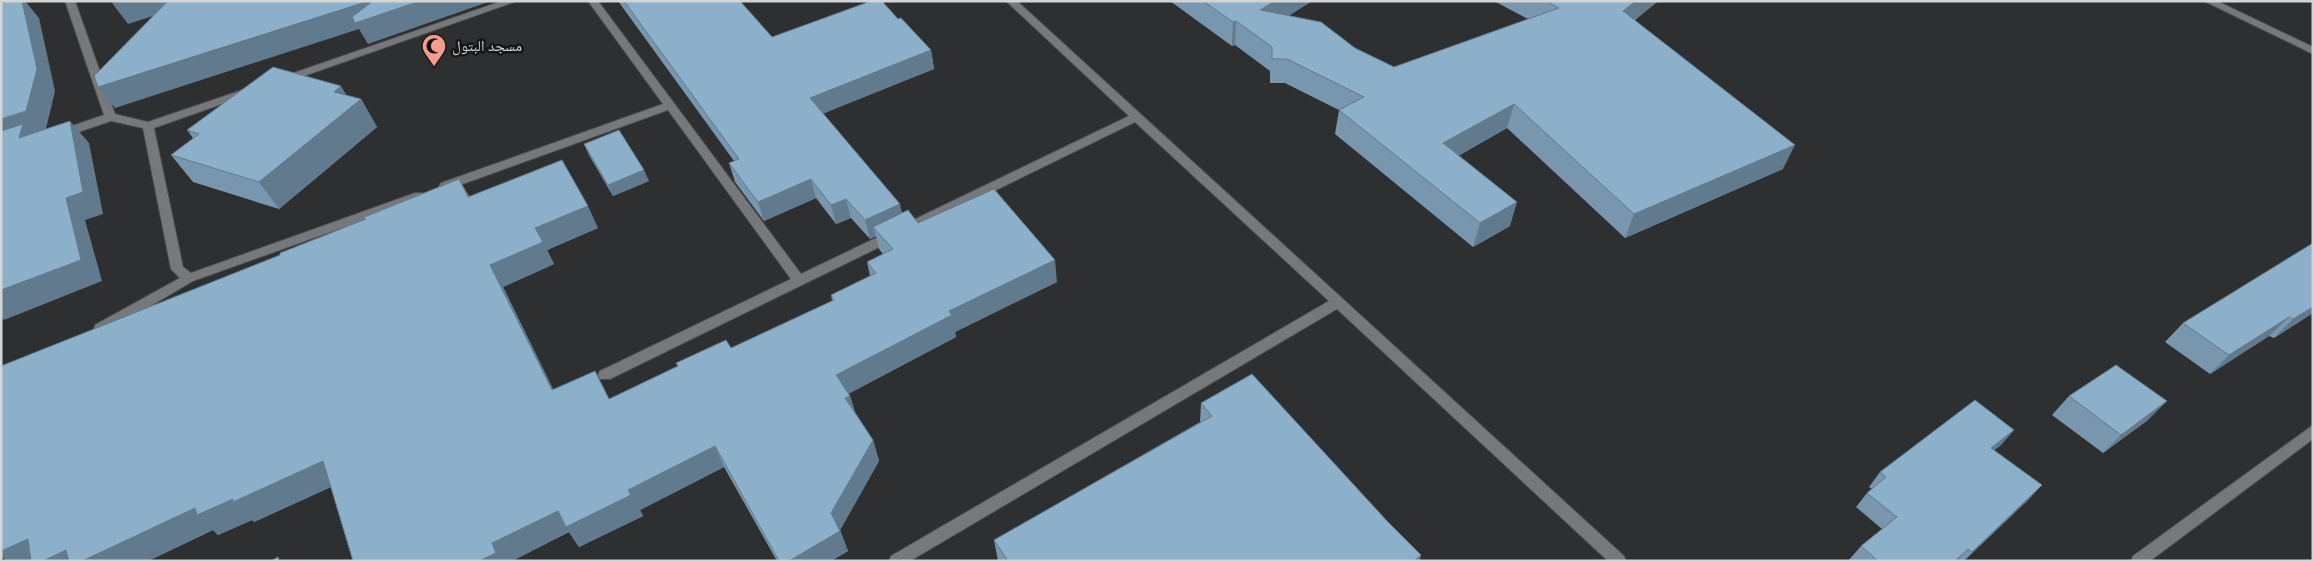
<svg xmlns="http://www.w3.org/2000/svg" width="2314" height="562" font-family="'PT Serif','Noto Naskh Arabic',serif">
<rect width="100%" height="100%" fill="#2d2f31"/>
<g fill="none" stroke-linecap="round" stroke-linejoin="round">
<defs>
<path id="street" d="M65,1H75L115,114L148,122L245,89L249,88L254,91L253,93L154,128L183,267L191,273L415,193H423L425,196L423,199L193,281L105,333H95L94,329L95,325L180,278L171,269L143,128L111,121L61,138L55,134L57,131L104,115Z
M502,1H517L287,82L283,83L278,80L279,78Z
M588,1H598L801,274L1129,116L1006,1H1017L1624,556L1626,561H1608L1337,309L910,561H889L891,556L1329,301L1135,122L610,379H600L598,375L600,371L791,279L668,110L449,189H441L439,186L441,183L663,104Z
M2204,1H2217L2313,47V54Z"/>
<path id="secondary" d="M2313,425V439L2150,561H2131L2133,556Z"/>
</defs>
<!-- street casing -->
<use href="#street" stroke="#4a4c4e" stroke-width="2"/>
<!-- secondary casing -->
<use href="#secondary" stroke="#4a4c4e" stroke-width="2"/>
<!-- street -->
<use href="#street" fill="#76787b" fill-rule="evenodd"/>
<!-- secondary -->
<use href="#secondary" fill="#76787b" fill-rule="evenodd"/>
</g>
<!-- wall -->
<path fill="#7896ae" d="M618,1H740L772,37L898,19L931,50L934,69L823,113L902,213L918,223L1057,282L955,332L956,337L848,394L850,396L855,412L873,440L879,461L840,530L848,551L831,561H777L724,467L640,510L643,516L579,547L569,532L512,561H353L331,487L254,522L252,520L218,535L213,530L148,561H7L1,556V366L280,255L364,219L362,218L459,179L469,196L598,228L547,250L554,264L503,287L553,389L609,399L731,348L832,301L831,295L870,276L867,262L883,254L879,249L876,236L870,239L851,218L836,224L816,198L764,221L735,182L729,163L734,161Z
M1170,1H1312L1288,16L1394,67L1528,19L1494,1H1658L1635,20L1783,169L1625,238L1507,128L1458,156L1510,226L1473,247L1335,134L1339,110L1285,83H1270V71L1235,45L1232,46Z
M346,95L361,99L377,127L279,209L193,182L171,155L193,138L187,130Z
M584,144L649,181L613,196L589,155Z
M2313,313L2274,338L2269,336L2210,374L2165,342L2183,323Z
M2069,396L2148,420L2103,453L2052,415Z
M1201,403L1420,561H998L994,540L1200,422Z
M2014,430L2001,445L1994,450L2042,485L2028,500L1964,561L1849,560L1861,546L1882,529L1856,507L1867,493L1872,489L1869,487L1880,472Z"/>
<!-- shaded-wall -->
<path fill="#627a8d" d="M22,1H25L39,18L55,91L45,133L1,148V119Z
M119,1H200L128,24L112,3Z
M369,1H491L368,44L359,29L115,108L98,87Z
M1275,1H1312L1259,34L1260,10Z
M1636,1H1658L1615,35L1623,11Z
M1236,21L1235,45L1232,46L1233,22Z
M931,50L934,69L815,117L810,98Z
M341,86L353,106L361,99L377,127L279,209L259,182L334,92Z
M1514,104L1507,128L1437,168L1443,143Z
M70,121L89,143L103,214L85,220L102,281L4,320L1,317V290L66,198Z
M1795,145L1783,169L1625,238L1634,214Z
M644,170L649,181L613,196L608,185Z
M811,179L816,198L764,221L758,202Z
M846,199L851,218L836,224L831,205Z
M1517,202L1510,226L1473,247L1480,223Z
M900,204L904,222L873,227L876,236L870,239L865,220Z
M588,206L598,228L547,250L554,264L503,287L564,412L552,390L490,265L535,228Z
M1055,260L1057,282L955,332L956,337L842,397L836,375L949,311Z
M2313,307V313L2274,338L2293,319Z
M2289,317L2269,336L2210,374L2229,355Z
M850,396L856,417L845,398Z
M2167,401L2148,420L2103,453L2121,435Z
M2014,430L2001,445L1978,463L1991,448Z
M873,440L879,461L839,532L840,531L848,551L831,561H789L831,513Z
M715,446L724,467L640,510L643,516L579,547L569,532L512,561H479L492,543L558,511L628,490Z
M323,461L341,482L254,522L252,520L218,535L213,530L148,561H82L195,508L233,499Z
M2042,485L2028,500L1964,561L1972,552Z
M28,539L66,550L80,561H7L1,556V551Z
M1968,549L1957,561H1955Z
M1421,555L1420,561H1414Z"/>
<!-- building -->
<path fill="#8cafca" stroke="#627a8d" d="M6,1H22L37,69L26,111L1,119V3Z
M168,1H369L98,87L94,76Z
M373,1H420L355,23L352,17Z
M624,1H740L772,37L871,1H882L898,19L901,18L931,50L810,98L900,204L865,220L846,199L831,205L811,179L758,202L729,163L739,159Z
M1203,1H1275L1260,10L1321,22L1355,48L1394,67L1559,8L1546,1H1636L1623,11L1795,145L1634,214L1514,104L1443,143L1517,202L1480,223L1339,110L1364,97L1287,59H1272V47L1236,21L1233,22Z
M273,67L341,86L334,92L361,99L259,182L171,155L199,134L187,130Z
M70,121L83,192L66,198L81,260L1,290V131L23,124L19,138Z
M619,130L644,170L608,185L584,144Z
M562,160L588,206L535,228L543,242L490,265L552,390L595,371L609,399L678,366L676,363L726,340L731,348L834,300L831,295L876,273L867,262L893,249L873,227L908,210L918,223L994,189L1055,260L949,311L952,315L836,375L850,396L845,398L873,440L831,513L840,531L789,561H779L715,446L628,490L631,495L566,527L558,511L492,543L496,553L479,561H353L323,461L233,502V499L197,515L195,508L82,561H69L66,550L43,561H31L28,539L1,551V366L280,255V253L366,219L362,218L459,179L468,197Z
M2313,243V307L2293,319L2289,317L2229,355L2183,323Z
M2116,365L2167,401L2121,435L2069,396Z
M1252,374L1388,522L1421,555L1414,561H1008L994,540L1212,416L1201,403Z
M1975,400L2014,430L1991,448L2042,485L1972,552L1968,549L1955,561H1878L1861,546L1897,517L1867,493L1886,477L1880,472Z
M278,557L279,561H271Z"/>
<!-- icons -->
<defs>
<symbol id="mosque-pin" viewBox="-11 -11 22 30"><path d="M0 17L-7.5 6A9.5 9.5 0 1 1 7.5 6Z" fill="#f49d8c" stroke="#161718"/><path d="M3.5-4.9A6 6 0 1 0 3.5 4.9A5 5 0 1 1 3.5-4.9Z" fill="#111"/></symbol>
</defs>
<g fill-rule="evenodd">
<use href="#mosque-pin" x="420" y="32" width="28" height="38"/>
</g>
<g text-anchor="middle" stroke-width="5" stroke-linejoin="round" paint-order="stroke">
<!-- poi labels -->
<g font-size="15" fill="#d3d4d5" stroke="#161718" text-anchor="start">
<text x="452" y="51">مسجد البتول</text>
</g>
</g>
<!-- border -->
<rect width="2314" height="562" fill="none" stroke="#d3d4d5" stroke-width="5"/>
</svg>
